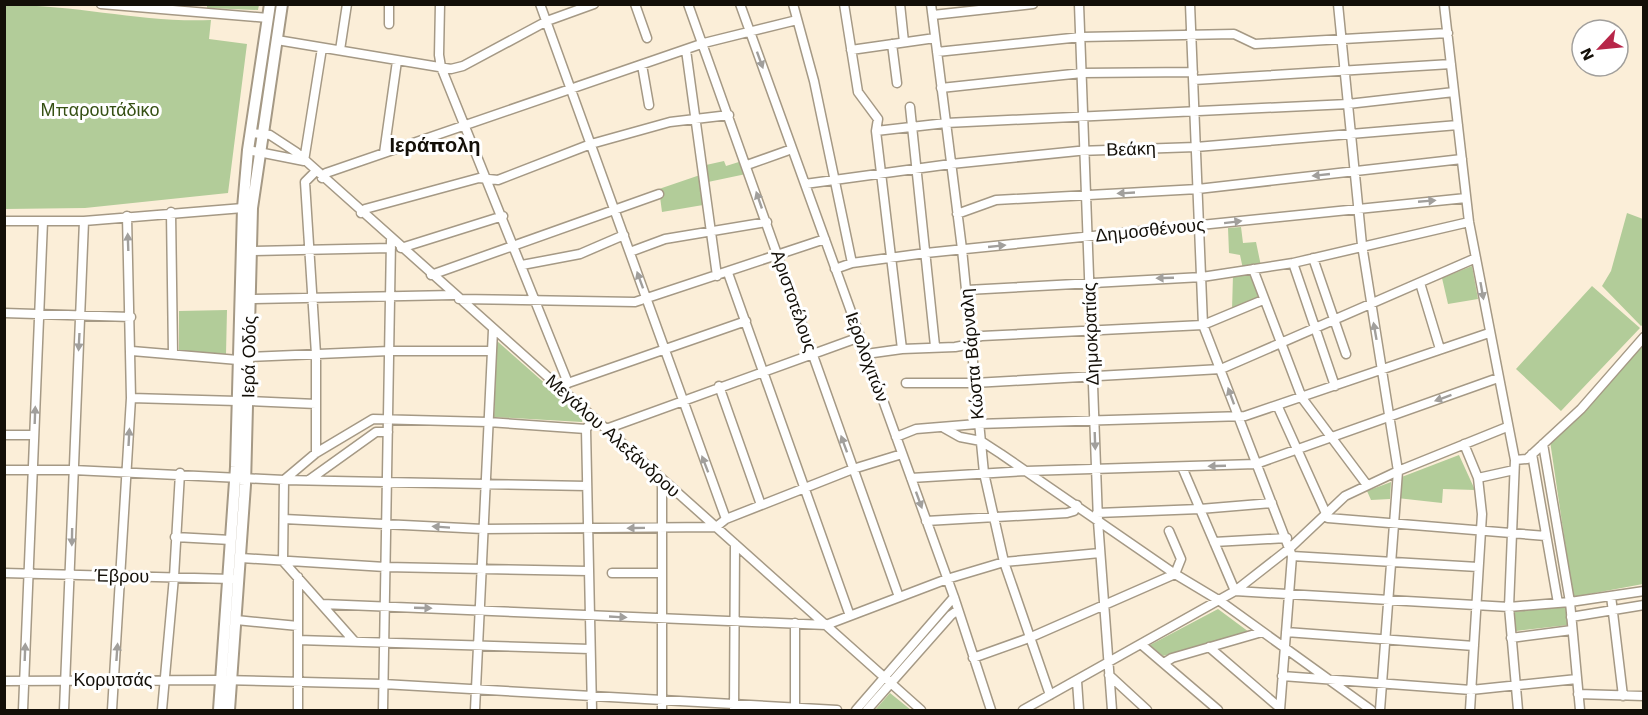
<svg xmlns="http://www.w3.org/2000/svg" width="1648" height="715" font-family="'Work Sans',sans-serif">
<rect width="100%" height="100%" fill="#fbeed8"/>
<!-- green -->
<path fill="#b2cc99" d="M4,5C74,4 142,23 211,20L209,39L247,44L228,193L85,208L5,209Z
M207,5H259L258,10L207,8Z
M724,161L726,166L742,161L746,174L708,182L706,165Z
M700,175L703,205L662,212L659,189Z
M1627,213L1643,219L1644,324L1641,326L1602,286L1611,271Z
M1241,227L1243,243L1256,242L1261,266L1243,269L1240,255L1229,253L1228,228Z
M1472,266L1478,299L1448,304L1442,278Z
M1251,272L1258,297L1232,310L1233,275Z
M1592,286L1640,328L1561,411L1516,369Z
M227,310L226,354L179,353V311Z
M497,341L583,417L582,422L494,417Z
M1643,343V584L1573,597L1550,441Z
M1459,455L1475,490L1443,489L1442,503L1397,498L1399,478Z
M1391,482L1390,499L1371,500L1367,491Z
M1567,606L1568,625L1516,631L1514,612Z
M1218,609L1249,632L1163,656L1150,645Z
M890,693L911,710H875Z"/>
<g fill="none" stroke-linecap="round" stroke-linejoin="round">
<defs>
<path id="minor" d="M101,4L268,18
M389,4V24
M440,4L439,55L441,67L568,383L561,390
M540,4L726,519
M635,4L647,38
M688,4L899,597
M740,4L954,597L991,710
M793,4L814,81L852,263
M844,4L858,92L878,119L876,131L902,349
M900,4L904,42
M931,4L962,249L984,473L1004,562L1050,695
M1079,4L1098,521L1112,710
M1190,4L1203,325L1292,556L1280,710
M1338,4L1362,245L1398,471L1380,710
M1444,4L1469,222L1515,460L1509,607L1518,710
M933,15L1033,4
M277,40L451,69L463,66L547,21L594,4
M892,44L897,83
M340,50L347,4
M686,50L717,276
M851,50L935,38
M937,52L1081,37L1234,34L1255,44L1448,33
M642,65L649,105
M1194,80L1451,64
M941,88L1082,73L1193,72
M910,107L935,346
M876,131L946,123L1348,104L1454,92
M251,133L270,135L296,152L921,710
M248,150L304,161
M384,153L397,61
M304,161L322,48
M747,165L792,149
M315,172L305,182L316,354V453
M322,178L326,173L704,43L797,20
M805,184L951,164L1078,151L1196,147L1458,125
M171,212L173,354
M361,213L365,209L479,178L498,180L591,144L670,122L729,115
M957,214L996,200L1198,189L1462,159
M4,221H84L243,208
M401,248L503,216
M251,251L391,248
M630,252L665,239L767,222
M1313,258L1346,354
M1293,263L1335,386
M522,265L580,254L624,235
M835,269L852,263L926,253L1466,198
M1253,269L1302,398L1367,485
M728,273L850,616
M431,275L659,194
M1420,283L1440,349
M967,290L1202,277L1293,263L1469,222
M250,299L454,295
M459,299L635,302L825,239
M4,313L131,317
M132,351L238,360
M866,354L902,349L955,347L966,345L971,339L982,336L1203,325L1263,300
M248,357L389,351H491
M568,383L746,321
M906,383H974L1221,369L1476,258
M719,386L761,505
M131,398L237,401
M248,401L316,404
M1278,407L1328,518L1546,536
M944,428L960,437L981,441L1001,454L1175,574L1220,601L1371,710
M606,429L860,337
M4,435H34
M896,437L916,429L977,424L1245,416L1489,333
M1464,444L1478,478L1482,514L1470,710
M1543,444L1570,602L1580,710
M1532,454L1558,603
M1515,460L1527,459L1581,409L1644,337
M1182,467L1235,591L1509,607L1570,602L1644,591
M4,470H73L284,480L587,486
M911,478L1026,471L1256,464L1498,378
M1478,478L1514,470
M284,480L316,453L373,419L488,422L586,429
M309,480L376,432H388
M1097,513L1200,509L1272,503
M284,519L483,529L716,527L726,519L853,469L902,454
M926,521L1067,513L1074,511L1077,505
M1169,531L1181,559L1175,574
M175,537L231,540
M1214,542L1287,538
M1292,556L1478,567
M241,558L385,567L588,571
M283,561L354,641
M283,561L284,480
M4,573L232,579
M612,573H661
M298,577V710
M1611,596L1623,696
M322,604L826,625L947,579L1004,562L1100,553
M1571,617L1644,605
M236,620L298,626
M795,623V710
M1286,632L1474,646
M1511,638L1572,630
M298,640L590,649
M1142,645L1218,710
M1209,647L1280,708
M973,658L1029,638L1175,574
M1164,663L1172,658L1262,632
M1109,675L1147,710
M1282,676L1471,690L1577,679
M4,681L221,680L383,684L837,710
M1077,681L1079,710
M1578,694L1644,696
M23,710L43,221
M64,710L84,221
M112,710L131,398L127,216
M162,710L174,577L180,473
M383,710L391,240
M475,710L493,330
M592,710L586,429L594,419
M662,710V480
M734,710L735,544
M856,710L954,597
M867,710L951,615L958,610
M1023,710L1235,591L1290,548L1345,496L1398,471L1507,427"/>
<path id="major" d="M219,710L236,467L243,208L248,150L270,4
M229,710L245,485L252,208L282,4"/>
</defs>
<!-- minor casing -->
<use href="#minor" stroke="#a59985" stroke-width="11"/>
<!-- major casing -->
<use href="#major" stroke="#a59985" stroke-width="14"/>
<!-- minor -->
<use href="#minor" stroke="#fff" stroke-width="8"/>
<!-- major -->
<use href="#major" stroke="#fff" stroke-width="10"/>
</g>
<!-- one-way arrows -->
<defs><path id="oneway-solid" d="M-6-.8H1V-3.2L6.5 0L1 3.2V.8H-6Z" transform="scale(1.5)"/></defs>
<g fill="#a19f9c">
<use href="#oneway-solid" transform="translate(760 60) rotate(70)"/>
<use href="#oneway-solid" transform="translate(1321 175) rotate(174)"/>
<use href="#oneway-solid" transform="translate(1126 193) rotate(177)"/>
<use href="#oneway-solid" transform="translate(759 200) rotate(-109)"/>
<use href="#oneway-solid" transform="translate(1427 201) rotate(-5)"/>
<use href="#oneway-solid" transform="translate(1233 222) rotate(-7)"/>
<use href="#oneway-solid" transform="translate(128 242) rotate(-92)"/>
<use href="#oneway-solid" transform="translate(997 246) rotate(-6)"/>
<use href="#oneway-solid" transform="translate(1165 278) rotate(178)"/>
<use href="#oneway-solid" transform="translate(640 280) rotate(-110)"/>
<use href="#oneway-solid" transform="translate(1482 291) rotate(80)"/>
<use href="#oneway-solid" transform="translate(1375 331) rotate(-100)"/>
<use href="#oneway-solid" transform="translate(79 342) rotate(93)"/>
<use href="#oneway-solid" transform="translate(1231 396) rotate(-110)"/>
<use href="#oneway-solid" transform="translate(1443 398) rotate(160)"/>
<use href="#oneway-solid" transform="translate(35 415) rotate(-88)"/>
<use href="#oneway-solid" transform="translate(129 437) rotate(-87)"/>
<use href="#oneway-solid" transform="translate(1095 441) rotate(88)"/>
<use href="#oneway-solid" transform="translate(844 444) rotate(-110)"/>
<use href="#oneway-solid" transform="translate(705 464) rotate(-111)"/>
<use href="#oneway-solid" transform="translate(1217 466) rotate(178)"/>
<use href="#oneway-solid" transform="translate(919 500) rotate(70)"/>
<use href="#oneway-solid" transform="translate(441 527) rotate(-176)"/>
<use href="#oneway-solid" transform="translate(636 528) rotate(179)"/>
<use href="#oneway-solid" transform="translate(72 537) rotate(91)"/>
<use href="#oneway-solid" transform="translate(423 608) rotate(2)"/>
<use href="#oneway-solid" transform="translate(618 617) rotate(3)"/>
<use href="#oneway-solid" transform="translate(25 652) rotate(-88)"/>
<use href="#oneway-solid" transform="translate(117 652) rotate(-86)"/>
</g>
<g text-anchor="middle" stroke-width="6" stroke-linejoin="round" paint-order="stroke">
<!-- park labels -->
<g font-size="18" fill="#365014" stroke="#fff">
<text x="100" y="116">Μπαρουτάδικο</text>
</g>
<!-- street labels -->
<g font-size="18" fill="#130f08" stroke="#fff">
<text transform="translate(1131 149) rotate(-2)" y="6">Βεάκη</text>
<text transform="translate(1150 230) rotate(-6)" y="6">Δημοσθένους</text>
<text transform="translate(794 301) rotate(71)" y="6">Αριστοτέλους</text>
<text transform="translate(1091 334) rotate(-92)" y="6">Δημοκρατίας</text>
<text transform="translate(972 354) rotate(-95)" y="6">Κώστα Βάρναλη</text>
<text transform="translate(249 357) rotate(-89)" y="6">Ιερά Οδός</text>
<text transform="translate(867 357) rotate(70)" y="6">Ιερολοχιτών</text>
<text transform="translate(613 436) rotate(42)" y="6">Μεγάλου Αλεξάνδρου</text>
<text transform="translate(122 576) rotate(1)" y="6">Έβρου</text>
<text x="113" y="686">Κορυτσάς</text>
</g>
<!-- neighbourhood labels -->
<g font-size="20" font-weight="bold" fill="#130f08" stroke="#fff">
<text x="435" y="152">Ιεράπολη</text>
</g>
</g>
<!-- border -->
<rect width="1648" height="715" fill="none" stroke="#130f08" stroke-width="12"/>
<!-- north arrow -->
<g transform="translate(1600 48) rotate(244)"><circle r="28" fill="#ffffff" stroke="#a19f9c" stroke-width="1.5"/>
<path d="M0-4.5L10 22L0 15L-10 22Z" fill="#b72649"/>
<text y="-9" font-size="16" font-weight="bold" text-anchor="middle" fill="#130f08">N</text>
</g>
</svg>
